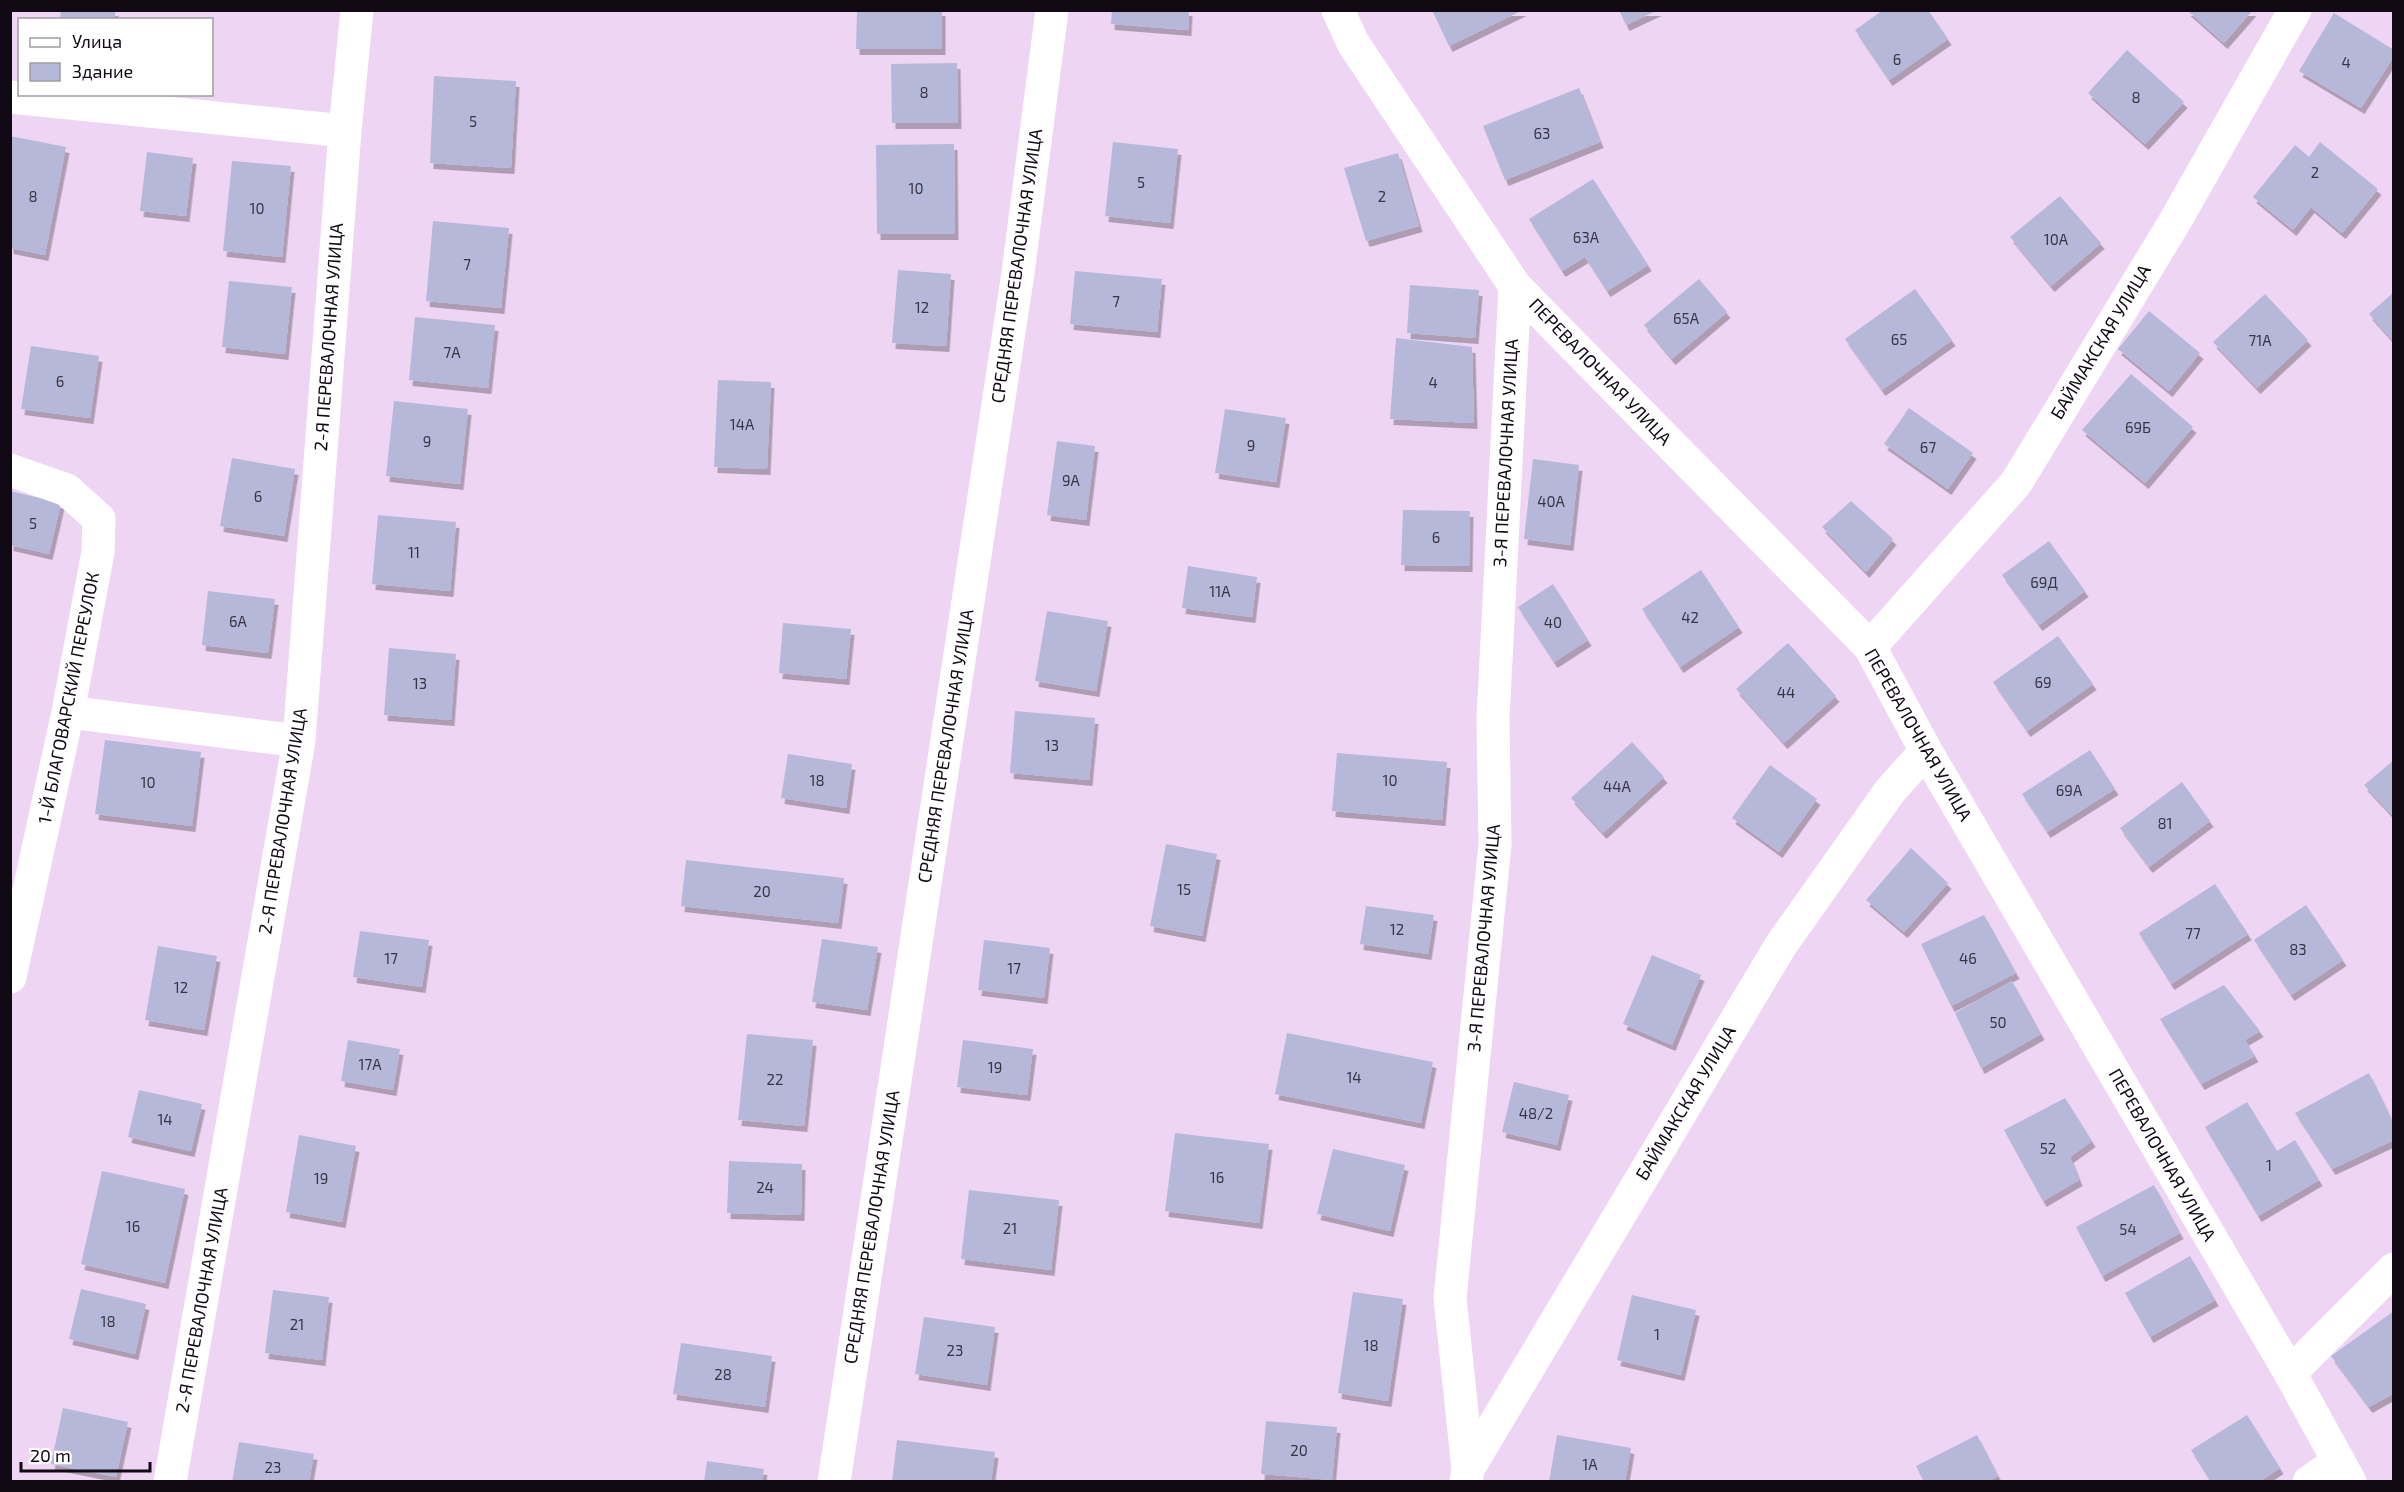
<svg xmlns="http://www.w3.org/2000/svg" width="2404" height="1492" font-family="'Exo 2',sans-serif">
<defs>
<filter id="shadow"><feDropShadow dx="3.5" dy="6" stdDeviation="0" flood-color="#0004"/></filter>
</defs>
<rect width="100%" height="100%" fill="#edd5f3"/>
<!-- building -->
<path fill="#b6b8da" filter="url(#shadow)" d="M61,10H115V20H60Z
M857,10H942V49H856Z
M1112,10H1189L1188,30L1111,24Z
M1432,10H1523L1449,46Z
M1619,10H1658L1626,25Z
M1883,10H1928L1948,39L1889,80L1855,30Z
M2187,10H2253L2224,43Z
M2334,13L2394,50V56L2361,108L2299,71Z
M2127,50L2184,102L2145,144L2088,93Z
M957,63L958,123H892L891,64Z
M434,76L516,81L511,168L430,163Z
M1579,88L1600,142L1505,180L1483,126Z
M10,136L66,147L45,255L10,248Z
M1113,142L1178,149L1170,223L1105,216Z
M2320,142L2378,189L2342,233L2311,207L2293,230L2253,197L2295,145L2309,157Z
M954,144L955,234H877L876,145Z
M147,152L193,158L186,216L140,211Z
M1398,153L1419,226L1366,241L1344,168Z
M232,161L291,166L282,257L223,251Z
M1593,179L1648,265L1607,291L1585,257L1562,271L1529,219Z
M2060,196L2101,243L2051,286L2010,237Z
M433,221L509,228L501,308L426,301Z
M898,270L951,274L946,346L892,343Z
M1075,271L1162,279L1157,332L1070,324Z
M1699,279L1727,312L1672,359L1644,325Z
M229,281L292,287L285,354L222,347Z
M1410,285L1479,290L1475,338L1407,333Z
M1915,289L1952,340L1882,390L1845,339Z
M2394,292V342L2369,314Z
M2265,294L2308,340L2257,388L2213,342Z
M2149,311L2200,353L2169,391L2118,349Z
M415,317L495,325L488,388L409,380Z
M1396,338L1472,347L1474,423L1390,419Z
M31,346L99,356L90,418L21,409Z
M2131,374L2193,427L2145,483L2082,430Z
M718,380L771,382L767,469L714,467Z
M394,401L468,409L460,484L386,476Z
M1909,408L1973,453L1948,489L1884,444Z
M1225,409L1286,418L1276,482L1215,473Z
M1057,441L1095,446L1086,520L1047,515Z
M232,458L295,469L284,536L220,526Z
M1533,459L1579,465L1570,545L1524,539Z
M10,491L61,503L49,554L10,545Z
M1851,501L1893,539L1866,572L1822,527Z
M1403,510L1470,511L1469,566L1401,565Z
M378,515L456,522L450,591L372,584Z
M2049,541L2085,591L2039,625L2002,575Z
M1188,566L1257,577L1252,617L1182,608Z
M1701,570L1739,627L1680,667L1642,609Z
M1553,584L1588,640L1554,662L1518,607Z
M208,591L275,599L268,653L202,645Z
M1047,611L1108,621L1096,691L1035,681Z
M783,623L851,629L846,679L779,673Z
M2058,636L2093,684L2027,731L1993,682Z
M1788,643L1836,696L1784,743L1736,689Z
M389,648L456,654L451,720L384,715Z
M1015,711L1095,718L1089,780L1010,773Z
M105,740L201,752L192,826L95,814Z
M1632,742L1664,777L1603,833L1571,798Z
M2090,750L2115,789L2047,832L2022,794Z
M1337,753L1447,762L1442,820L1332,811Z
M788,754L852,764L846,808L781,798Z
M2394,760V817L2364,785Z
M1770,765L1817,799L1779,852L1732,818Z
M2182,782L2210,821L2149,867L2120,828Z
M1166,844L1217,854L1202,936L1150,926Z
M1911,848L1948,883L1904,932L1866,900Z
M686,860L844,878L838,923L681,906Z
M2215,884L2248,934L2171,984L2139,933Z
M2306,905L2343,960L2291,995L2254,940Z
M1366,906L1434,915L1428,954L1360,944Z
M1984,915L2016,973L1951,1006L1921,944Z
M360,931L429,940L422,987L353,977Z
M822,939L878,947L867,1010L812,1002Z
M984,940L1050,948L1044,998L978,990Z
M158,946L217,956L204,1030L145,1020Z
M1652,955L1701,975L1672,1045L1623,1024Z
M2012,981L2041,1034L1981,1068L1955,1013Z
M2224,985L2260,1031L2245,1040L2255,1056L2201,1084L2160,1019Z
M1287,1033L1433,1062L1421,1123L1275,1094Z
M747,1034L813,1040L804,1126L738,1120Z
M348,1040L400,1049L393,1090L341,1081Z
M963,1040L1033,1049L1027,1095L957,1087Z
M2369,1073L2394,1125V1140L2332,1169L2295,1113Z
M1514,1082L1569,1095L1557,1145L1502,1132Z
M139,1090L202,1104L191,1151L128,1137Z
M2065,1098L2092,1141L2070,1157L2079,1180L2043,1201L2004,1130Z
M2247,1102L2277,1151L2295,1140L2319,1180L2258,1216L2205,1127Z
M1175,1133L1269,1144L1259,1223L1165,1211Z
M299,1135L356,1146L342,1222L286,1212Z
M1333,1149L1405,1165L1390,1231L1317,1214Z
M729,1161L802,1164L801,1215L727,1213Z
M102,1171L185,1189L165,1283L81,1264Z
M2154,1185L2180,1233L2102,1276L2076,1227Z
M969,1190L1059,1200L1051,1270L961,1259Z
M2190,1256L2215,1300L2150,1337L2125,1293Z
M81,1289L146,1304L135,1354L69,1339Z
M273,1290L329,1297L322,1360L265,1353Z
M1353,1292L1403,1299L1388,1401L1338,1393Z
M1632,1295L1696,1310L1681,1375L1617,1360Z
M2394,1311V1393L2369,1407L2331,1356Z
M924,1317L995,1327L987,1385L915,1374Z
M681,1343L772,1356L765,1407L673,1394Z
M63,1408L128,1422L116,1477L51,1464Z
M2247,1415L2280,1468L2259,1482H2211L2191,1450Z
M1266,1421L1337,1427L1332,1480L1261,1474Z
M1557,1435L1631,1448L1625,1482H1549Z
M1977,1435L1998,1476L1988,1482H1924L1916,1466Z
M897,1440L995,1452L991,1482H892Z
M239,1442L314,1454L309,1482H232Z
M707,1461L764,1469L762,1482H704Z"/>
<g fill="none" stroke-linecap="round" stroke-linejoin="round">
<!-- minor -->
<path stroke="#fff" stroke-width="33" d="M1338,10L1353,43L1515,286L1870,647L1926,751L2290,1373L2350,1482
M10,97L345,131
M10,470L67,490L99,519L98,552L68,712L10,977
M1870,647L2016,483L2174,223L2295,10
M68,712L299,741
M2290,1373L2394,1269
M1468,1469L1781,945L1890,791L1926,751
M170,1482L299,741L345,131L357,10
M834,1482L1018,273L1052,10
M1466,1482L1468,1469L1450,1298L1495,844L1493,719L1515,286
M2309,1482L2339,1461"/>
</g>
<g text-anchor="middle" stroke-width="5" stroke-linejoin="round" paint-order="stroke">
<!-- number labels -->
<g font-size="15" fill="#3a3545">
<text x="1897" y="65">6</text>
<text x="2346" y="68">4</text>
<text x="924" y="98">8</text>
<text x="2136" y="103">8</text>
<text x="473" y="127">5</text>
<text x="1542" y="139">63</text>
<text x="2315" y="178">2</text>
<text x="1141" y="188">5</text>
<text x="916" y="194">10</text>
<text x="33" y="202">8</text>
<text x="1382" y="202">2</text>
<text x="257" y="214">10</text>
<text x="1586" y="243">63А</text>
<text x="2056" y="245">10А</text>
<text x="467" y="270">7</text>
<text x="1116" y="307">7</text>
<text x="922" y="313">12</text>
<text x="1686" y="324">65А</text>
<text x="1899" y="345">65</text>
<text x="2260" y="346">71А</text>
<text x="452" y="358">7А</text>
<text x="60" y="387">6</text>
<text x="1433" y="388">4</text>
<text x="742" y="430">14А</text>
<text x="2138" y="433">69Б</text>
<text x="427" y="447">9</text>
<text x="1251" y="451">9</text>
<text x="1928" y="453">67</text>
<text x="1071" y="486">9А</text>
<text x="258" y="502">6</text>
<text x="1551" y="507">40А</text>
<text x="33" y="529">5</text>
<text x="1436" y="543">6</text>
<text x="414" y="558">11</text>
<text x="2044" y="588">69Д</text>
<text x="1220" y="597">11А</text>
<text x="1690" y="623">42</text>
<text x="238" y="627">6А</text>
<text x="1553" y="628">40</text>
<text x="2043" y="688">69</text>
<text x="420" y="689">13</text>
<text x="1786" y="698">44</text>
<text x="1052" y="751">13</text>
<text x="817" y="786">18</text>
<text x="1390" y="786">10</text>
<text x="148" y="788">10</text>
<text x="1617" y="792">44А</text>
<text x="2069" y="796">69А</text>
<text x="2165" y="829">81</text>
<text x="1184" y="895">15</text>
<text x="762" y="897">20</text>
<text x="1397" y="935">12</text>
<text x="2193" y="939">77</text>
<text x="2298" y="955">83</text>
<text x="391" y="964">17</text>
<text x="1968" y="964">46</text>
<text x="1014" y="974">17</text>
<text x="181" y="993">12</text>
<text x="1998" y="1028">50</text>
<text x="370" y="1070">17А</text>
<text x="995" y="1073">19</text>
<text x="1354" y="1083">14</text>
<text x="775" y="1085">22</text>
<text x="1536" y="1119">48/2</text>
<text x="165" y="1125">14</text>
<text x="2048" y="1154">52</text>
<text x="2269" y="1171">1</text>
<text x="1217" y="1183">16</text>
<text x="321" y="1184">19</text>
<text x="765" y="1193">24</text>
<text x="133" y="1232">16</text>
<text x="1010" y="1234">21</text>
<text x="2128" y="1235">54</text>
<text x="108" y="1327">18</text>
<text x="297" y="1330">21</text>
<text x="1657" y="1340">1</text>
<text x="1371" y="1351">18</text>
<text x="955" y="1356">23</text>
<text x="723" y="1380">28</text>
<text x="1299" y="1456">20</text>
<text x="1590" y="1470">1А</text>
<text x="273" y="1473">23</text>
</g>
<!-- street labels -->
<g font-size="18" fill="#110913" stroke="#fff">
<text transform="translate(1017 266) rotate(-82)" y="6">СРЕДНЯЯ ПЕРЕВАЛОЧНАЯ УЛИЦА</text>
<text transform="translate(329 337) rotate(-86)" y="6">2-Я ПЕРЕВАЛОЧНАЯ УЛИЦА</text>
<text transform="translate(2101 342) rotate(-59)" y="6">БАЙМАКСКАЯ УЛИЦА</text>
<text transform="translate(1600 372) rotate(46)" y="6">ПЕРЕВАЛОЧНАЯ УЛИЦА</text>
<text transform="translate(1506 453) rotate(-87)" y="6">3-Я ПЕРЕВАЛОЧНАЯ УЛИЦА</text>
<text transform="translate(69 698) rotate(-79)" y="6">1-Й БЛАГОВАРСКИЙ ПЕРЕУЛОК</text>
<text transform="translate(1918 735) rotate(60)" y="6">ПЕРЕВАЛОЧНАЯ УЛИЦА</text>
<text transform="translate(946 746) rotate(-81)" y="6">СРЕДНЯЯ ПЕРЕВАЛОЧНАЯ УЛИЦА</text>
<text transform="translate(283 821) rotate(-81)" y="6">2-Я ПЕРЕВАЛОЧНАЯ УЛИЦА</text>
<text transform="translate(1484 938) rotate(-85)" y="6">3-Я ПЕРЕВАЛОЧНАЯ УЛИЦА</text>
<text transform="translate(1686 1103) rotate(-59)" y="6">БАЙМАКСКАЯ УЛИЦА</text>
<text transform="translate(2162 1155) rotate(60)" y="6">ПЕРЕВАЛОЧНАЯ УЛИЦА</text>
<text transform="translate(872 1227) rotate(-81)" y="6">СРЕДНЯЯ ПЕРЕВАЛОЧНАЯ УЛИЦА</text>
<text transform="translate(202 1300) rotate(-80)" y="6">2-Я ПЕРЕВАЛОЧНАЯ УЛИЦА</text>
</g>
</g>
<!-- border -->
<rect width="2404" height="1492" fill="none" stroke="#110913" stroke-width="24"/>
<!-- legend -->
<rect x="18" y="18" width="195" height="78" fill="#ffffff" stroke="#a09da1" stroke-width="1.5"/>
<rect x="30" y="38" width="30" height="9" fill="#ffffff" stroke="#a09da1" stroke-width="1.5"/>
<text x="72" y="48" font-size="18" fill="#110913">Улица</text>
<rect x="30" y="63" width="30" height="18" fill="#b6b8da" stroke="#a09da1" stroke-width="1.5"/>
<text x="72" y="78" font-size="18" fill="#110913">Здание</text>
<!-- scale -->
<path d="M21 1462v9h129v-9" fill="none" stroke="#110913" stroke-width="3"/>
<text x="30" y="1462" font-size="18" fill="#110913" stroke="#ffffff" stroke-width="4.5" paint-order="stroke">20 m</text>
</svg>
